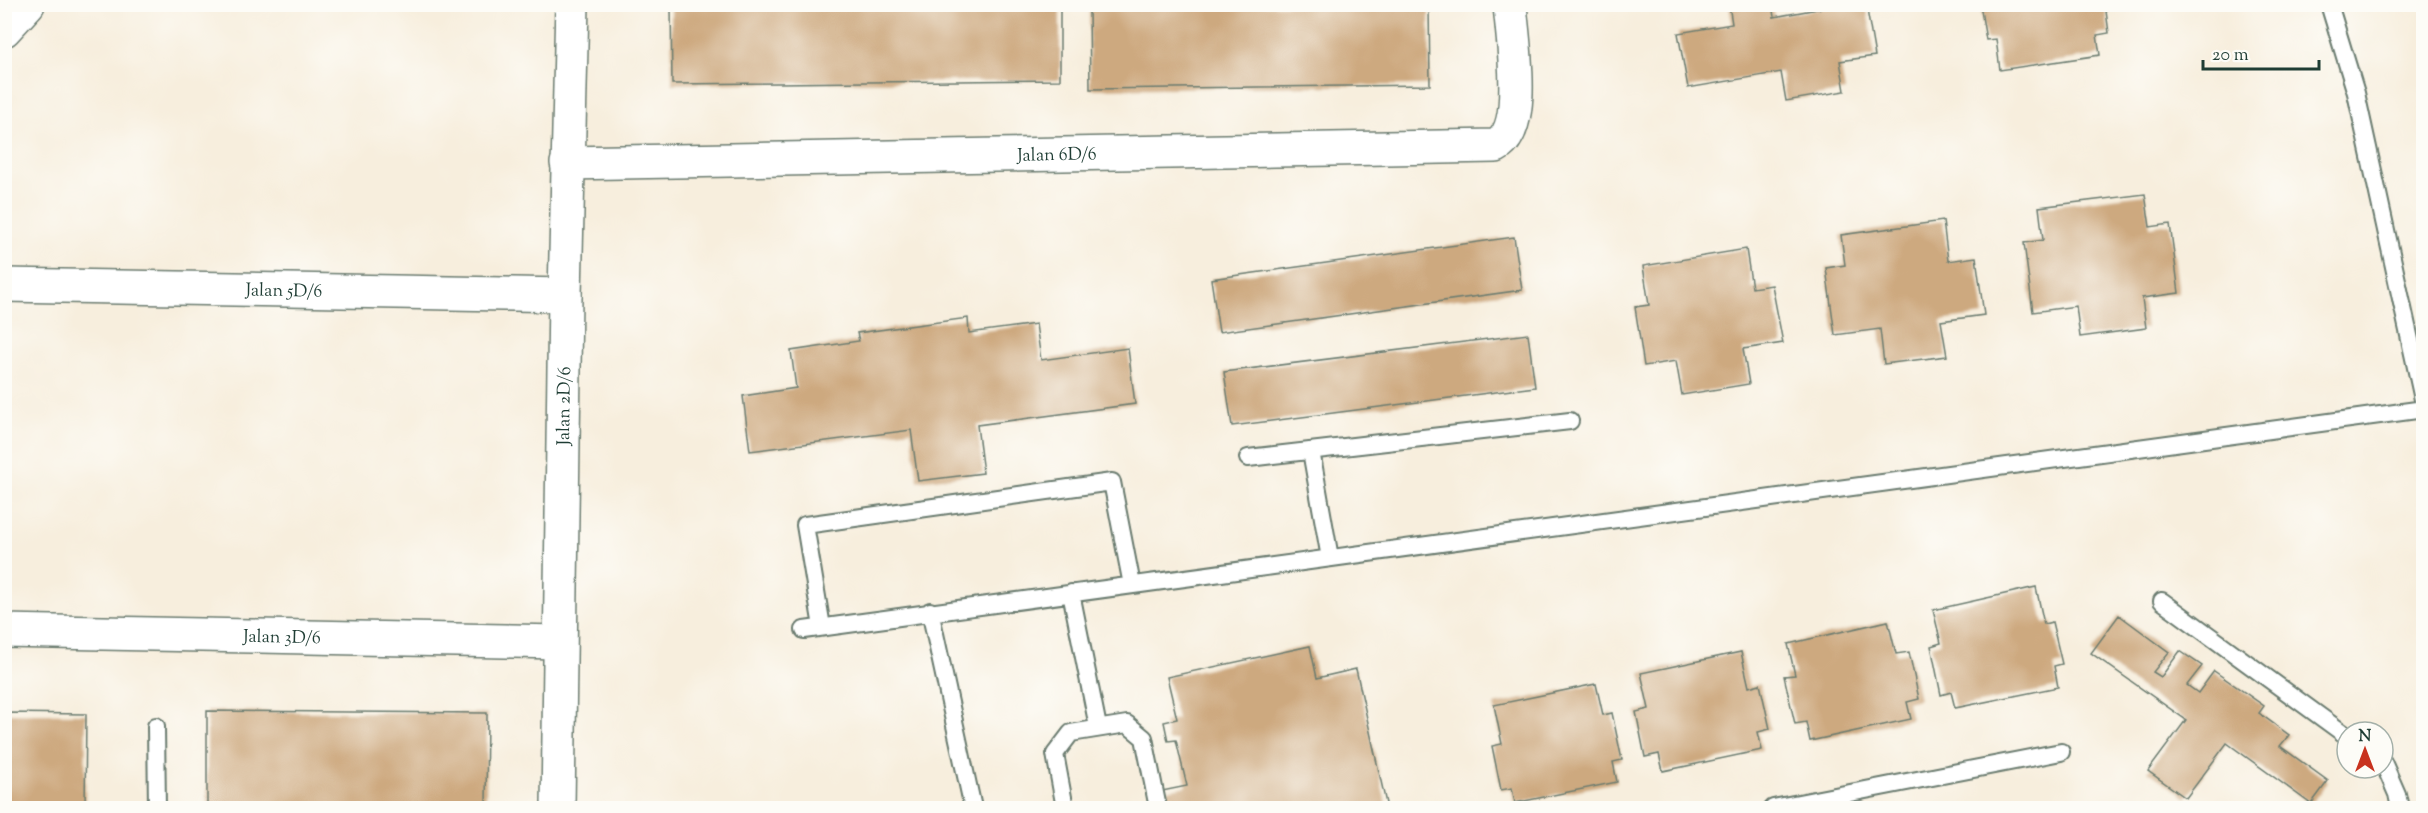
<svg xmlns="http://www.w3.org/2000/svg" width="2428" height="813" font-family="'Sorts Mill Goudy',serif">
<rect width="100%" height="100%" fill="#fdfcf7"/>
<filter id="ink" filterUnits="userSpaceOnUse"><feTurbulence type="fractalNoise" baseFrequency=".0167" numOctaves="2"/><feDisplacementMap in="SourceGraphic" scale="12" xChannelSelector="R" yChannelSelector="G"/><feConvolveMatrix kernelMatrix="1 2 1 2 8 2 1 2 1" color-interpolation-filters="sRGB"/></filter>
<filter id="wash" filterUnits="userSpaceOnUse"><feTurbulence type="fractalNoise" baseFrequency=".008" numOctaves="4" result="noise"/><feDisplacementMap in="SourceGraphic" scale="24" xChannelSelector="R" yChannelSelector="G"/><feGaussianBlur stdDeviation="1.35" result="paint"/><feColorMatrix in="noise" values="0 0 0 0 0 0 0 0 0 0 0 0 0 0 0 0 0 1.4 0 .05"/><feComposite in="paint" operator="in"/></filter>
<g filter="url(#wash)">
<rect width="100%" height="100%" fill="#f7eedd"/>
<g id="blocks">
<!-- building -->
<path fill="#cda97f" d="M1060,4V80L672,84L671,6Z
M1429,4L1430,85L1090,89L1089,7Z
M1772,4L1774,17L1844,4H1866L1875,56L1840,61L1845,91L1786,101L1781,72L1688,88L1678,33L1732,24L1729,5Z
M1980,4H2105L2109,33L2097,35L2100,55L2000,70L1996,39L1986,40Z
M2145,194L2150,227L2170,224L2179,293L2142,298L2146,328L2080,337L2076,306L2033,312L2024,243L2043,240L2039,207Z
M1943,221L1948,261L1976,257L1984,315L1941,321L1947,356L1884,364L1880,329L1835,335L1826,268L1845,265L1841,235Z
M1514,237L1522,290L1219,332L1211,279Z
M1746,249L1752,288L1772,285L1783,343L1743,349L1749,384L1682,395L1676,361L1644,366L1635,307L1649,305L1643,266Z
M968,318L969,333L1036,324L1041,360L1128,348L1135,404L977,425L983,473L918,481L911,430L750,451L743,396L796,388L791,351L859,341L857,333Z
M1528,334L1535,387L1232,426L1224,372Z
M2036,587L2044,624L2052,622L2062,664L2054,666L2058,687L1955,708L1951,692L1941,695L1931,646L1941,643L1933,610Z
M2119,615L2169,652L2153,672L2161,677L2180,651L2202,666L2187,685L2198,693L2214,671L2264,706L2259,713L2289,735L2280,746L2328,781L2311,804L2227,743L2186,798L2148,771L2186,720L2091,653Z
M1888,621L1896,654L1909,652L1919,699L1907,702L1911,719L1810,741L1806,722L1795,724L1784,676L1795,675L1788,644Z
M1310,646L1317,678L1356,669L1387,808H1166L1162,791L1187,786L1176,740L1168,741L1164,722L1177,719L1167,677Z
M1741,652L1749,687L1760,684L1770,729L1758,732L1762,750L1663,771L1659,754L1645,757L1636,712L1649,709L1641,673Z
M1596,684L1603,715L1612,713L1622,760L1613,762L1617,782L1515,803L1512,788L1501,790L1492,746L1502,744L1494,705Z
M207,711L487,713L486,808H207Z
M4,713L86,714L85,808H4Z"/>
</g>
</g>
<g filter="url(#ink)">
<use href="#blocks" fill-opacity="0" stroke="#6b7b6f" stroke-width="1.5"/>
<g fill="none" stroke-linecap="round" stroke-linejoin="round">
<defs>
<path id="service" d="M2329,4L2356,93L2424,404
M1311,451L1330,558
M1248,458L1570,421
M1071,593L1098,727
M2162,601L2347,736
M930,611L973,808
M822,627L805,525L1112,482L1132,585
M804,630L2424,409
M156,726L157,808
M2383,762L2397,794L2400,808
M1065,808L1055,754L1071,733L1127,724L1144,738L1158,808
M1773,808L2061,752"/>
<g id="minor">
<path d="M4,30L28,4"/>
<path id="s1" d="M567,163L1496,146C1529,129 1512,37 1510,4"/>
<path id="s2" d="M4,285L565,295"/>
<path id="s3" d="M4,631L559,642"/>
<path id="s4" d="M558,808L565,295L572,4"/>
</g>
</defs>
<!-- service casing -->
<use href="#service" stroke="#6b7b6f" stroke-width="20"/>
<!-- minor casing -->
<use href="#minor" stroke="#6b7b6f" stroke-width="36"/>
<!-- service -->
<use href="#service" stroke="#fff" stroke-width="16"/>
<!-- minor -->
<use href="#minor" stroke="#fff" stroke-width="33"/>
</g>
</g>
<g text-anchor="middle" stroke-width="6" stroke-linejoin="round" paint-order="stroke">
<!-- street labels -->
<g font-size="18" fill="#1f3d34" stroke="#fdfcf7">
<text dy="6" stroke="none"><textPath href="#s1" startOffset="490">Jalan 6D/6</textPath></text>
<text dy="6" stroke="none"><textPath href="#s2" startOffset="280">Jalan 5D/6</textPath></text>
<text dy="6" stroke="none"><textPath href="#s4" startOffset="402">Jalan 2D/6</textPath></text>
<text dy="6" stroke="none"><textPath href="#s3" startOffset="278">Jalan 3D/6</textPath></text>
</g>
</g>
<!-- margin -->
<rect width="2428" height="813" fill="none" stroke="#fdfcf7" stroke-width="24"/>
<!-- north arrow -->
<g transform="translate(2365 750)"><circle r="28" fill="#fdfcf7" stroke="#a4b0a9" stroke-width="1.5"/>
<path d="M0-4.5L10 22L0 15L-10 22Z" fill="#c8321e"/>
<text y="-9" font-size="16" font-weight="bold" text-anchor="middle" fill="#1f3d34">N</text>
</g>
<!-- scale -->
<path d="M2203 60v9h116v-9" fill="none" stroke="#1f3d34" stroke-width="3"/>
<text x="2212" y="60" font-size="18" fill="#1f3d34" stroke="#fdfcf7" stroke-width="4.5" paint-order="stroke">20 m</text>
</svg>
